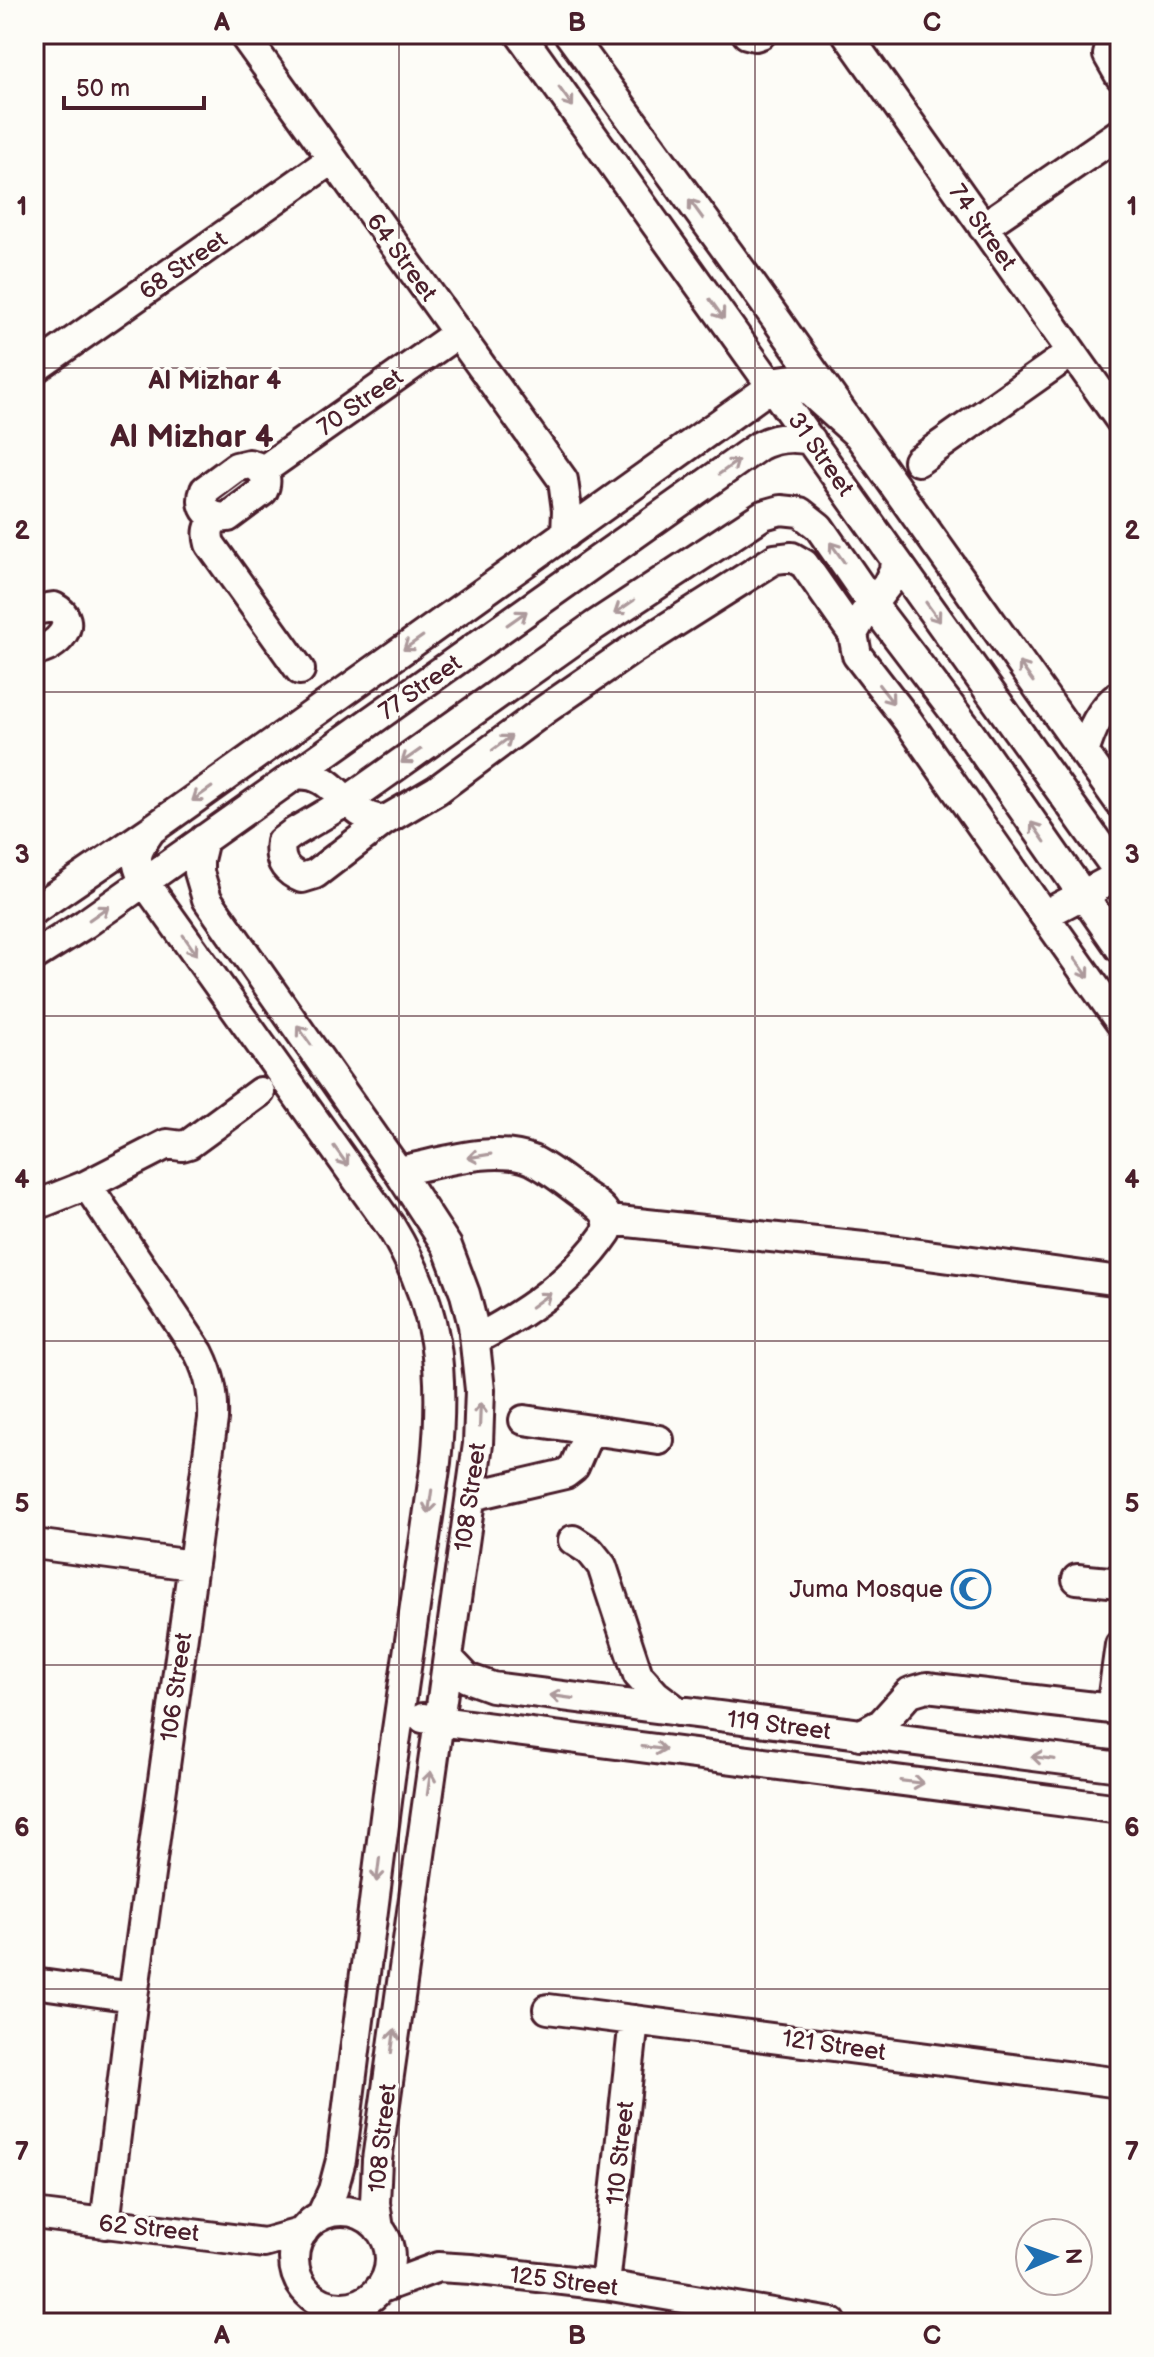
<svg xmlns="http://www.w3.org/2000/svg" width="1154" height="2357" font-family="'Balsamiq Sans',sans-serif">
<rect width="100%" height="100%" fill="#fdfcf7"/>
<filter id="ink" filterUnits="userSpaceOnUse"><feTurbulence type="fractalNoise" baseFrequency=".0125" numOctaves="2"/><feDisplacementMap in="SourceGraphic" scale="16" xChannelSelector="R" yChannelSelector="G"/><feConvolveMatrix kernelMatrix="1 2 1 2 8 2 1 2 1" color-interpolation-filters="sRGB"/></filter>
<g filter="url(#ink)">
<g fill="none" stroke-linecap="round" stroke-linejoin="round">
<defs>
<path id="minor" d="M243,34L563,480L567,510L566,534
M520,34L1120,874
M569,34L749,281L1120,803
M747,34L755,36L761,34
M847,34L1120,420
M1120,37L1111,43L1108,55L1120,76
M983,227L1120,133
M34,369L331,160
M918,461L1072,352
M249,464C263,467 269,478 263,491L228,517C210,520 198,508 205,490L236,467Z
M262,471L458,333
M216,518C208,526 207,533 210,544L300,670
M895,560L894,570L887,585L864,614L853,634L857,655L908,721L1044,915L1120,875
M34,610L54,607C82,622 56,649 34,651
M1084,753C1091,730 1100,709 1120,695
M295,775C326,771 337,796 360,812C367,817 376,819 384,821L437,790L546,709L630,651L775,559L792,557L804,564L853,634
M384,821L315,874L302,878C285,871 278,861 281,842L293,833L347,801L594,626L763,515L781,510L800,512L819,527L873,605L965,726L1120,948
M151,830C136,852 132,856 144,881L391,1227C439,1306 445,1372 436,1462L390,1778L341,2160L333,2190L321,2216
M204,839L199,860V872L207,899L398,1171L447,1246L465,1294L473,1325L480,1390L478,1444L377,2160L375,2203L379,2229
M34,910L151,830L779,381L794,379L799,382L856,433
M1044,915L1120,1022
M34,956L85,924L759,446C776,437 792,436 811,440
M398,1171C438,1164 494,1144 532,1160C550,1169 567,1183 583,1195C597,1204 613,1213 607,1232C574,1281 526,1313 475,1340
M87,1185L199,1353C210,1375 214,1394 213,1419L133,1997L105,2224
M34,1206L87,1185L167,1144L182,1146L189,1144L260,1092
M609,1220L883,1249L1120,1281
M524,1420L659,1440
M471,1496L565,1474L574,1467L590,1430
M573,1540L590,1551L602,1566L638,1675L656,1695L677,1711
M34,1544L192,1565
M1077,1579L1120,1583
M448,1658L467,1678L492,1687L1120,1767
M1111,1709L1120,1645
M423,1718L438,1721L1120,1809
M860,1735L882,1723L910,1692L927,1687L1120,1710
M34,1983L133,1997
M548,2009L1120,2083
M294 2259a48 48 0 1 1 96 0a48 48 0 1 1-96 0Z
M34,2214L264,2243L303,2232
M605,2285L634,2020
M379,2289L438,2267L471,2269L605,2285L832,2323"/>
</defs>
<!-- minor casing -->
<use href="#minor" stroke="#4a1f2b" stroke-width="34"/>
<!-- minor -->
<use href="#minor" stroke="#fdfcf7" stroke-width="28"/>
</g>
<!-- one-way arrows -->
<defs><path id="oneway-shaft" d="M-6 0H5M1.5-3L5.5 0L1.5 3" fill="none" stroke-width="1.6" stroke-linecap="round" stroke-linejoin="round" transform="scale(2)"/></defs>
<g stroke="#ac999b">
<use href="#oneway-shaft" transform="translate(566 97) rotate(54)"/>
<use href="#oneway-shaft" transform="translate(696 209) rotate(-126)"/>
<use href="#oneway-shaft" transform="translate(717 309) rotate(54)"/>
<use href="#oneway-shaft" transform="translate(729 467) rotate(-36)"/>
<use href="#oneway-shaft" transform="translate(837 552) rotate(-125)"/>
<use href="#oneway-shaft" transform="translate(624 607) rotate(146)"/>
<use href="#oneway-shaft" transform="translate(933 612) rotate(54)"/>
<use href="#oneway-shaft" transform="translate(517 618) rotate(-35)"/>
<use href="#oneway-shaft" transform="translate(413 643) rotate(145)"/>
<use href="#oneway-shaft" transform="translate(1026 672) rotate(-126)"/>
<use href="#oneway-shaft" transform="translate(886 694) rotate(52)"/>
<use href="#oneway-shaft" transform="translate(502 743) rotate(-37)"/>
<use href="#oneway-shaft" transform="translate(411 756) rotate(145)"/>
<use href="#oneway-shaft" transform="translate(202 794) rotate(145)"/>
<use href="#oneway-shaft" transform="translate(1038 832) rotate(-125)"/>
<use href="#oneway-shaft" transform="translate(99 913) rotate(-35)"/>
<use href="#oneway-shaft" transform="translate(190 945) rotate(55)"/>
<use href="#oneway-shaft" transform="translate(1082 968) rotate(54)"/>
<use href="#oneway-shaft" transform="translate(304 1035) rotate(-125)"/>
<use href="#oneway-shaft" transform="translate(341 1156) rotate(54)"/>
<use href="#oneway-shaft" transform="translate(479 1156) rotate(171)"/>
<use href="#oneway-shaft" transform="translate(541 1300) rotate(-36)"/>
<use href="#oneway-shaft" transform="translate(480 1415) rotate(-88)"/>
<use href="#oneway-shaft" transform="translate(430 1502) rotate(98)"/>
<use href="#oneway-shaft" transform="translate(562 1697) rotate(-172)"/>
<use href="#oneway-shaft" transform="translate(654 1748) rotate(7)"/>
<use href="#oneway-shaft" transform="translate(1043 1758) rotate(-173)"/>
<use href="#oneway-shaft" transform="translate(912 1782) rotate(7)"/>
<use href="#oneway-shaft" transform="translate(429 1783) rotate(-82)"/>
<use href="#oneway-shaft" transform="translate(378 1870) rotate(97)"/>
<use href="#oneway-shaft" transform="translate(393 2041) rotate(-82)"/>
</g>
</g>
<!-- grid -->
<path fill="none" stroke="#4a1f2b" stroke-width="2" stroke-opacity="0.55" d="M399,34V2323M755,34V2323M34,368H1120M34,692H1120M34,1016H1120M34,1341H1120M34,1665H1120M34,1989H1120"/>
<!-- icons -->
<defs>
<symbol id="mosque-ring" viewBox="-11 -11 22 22"><circle r="9.5" fill="#fdfcf7" stroke="#1f6fb2" stroke-width="1.5"/><path d="M3.5-4.9A6 6 0 1 0 3.5 4.9A5 5 0 1 1 3.5-4.9Z" fill="#1f6fb2"/></symbol>
</defs>
<g fill-rule="evenodd">
<use href="#mosque-ring" x="949" y="1567" width="44" height="44"/>
</g>
<g text-anchor="middle" stroke-width="7" stroke-linejoin="round" paint-order="stroke">
<!-- street labels -->
<g font-size="24" fill="#4a1f2b" stroke="#fdfcf7">
<text transform="translate(983 227) rotate(55)" y="8">74 Street</text>
<text transform="translate(402 257) rotate(54)" y="8">64 Street</text>
<text transform="translate(183 265) rotate(-35)" y="8">68 Street</text>
<text transform="translate(360 402) rotate(-35)" y="8">70 Street</text>
<text transform="translate(821 454) rotate(55)" y="8">31 Street</text>
<text transform="translate(420 687) rotate(-35)" y="8">77 Street</text>
<text transform="translate(470 1497) rotate(-82)" y="8">108 Street</text>
<text transform="translate(176 1687) rotate(-82)" y="8">106 Street</text>
<text transform="translate(779 1725) rotate(7)" y="8">119 Street</text>
<text transform="translate(834 2045) rotate(8)" y="8">121 Street</text>
<text transform="translate(382 2138) rotate(-84)" y="8">108 Street</text>
<text transform="translate(620 2153) rotate(-84)" y="8">110 Street</text>
<text transform="translate(149 2228) rotate(6)" y="8">62 Street</text>
<text transform="translate(564 2281) rotate(7)" y="8">125 Street</text>
</g>
<!-- poi labels -->
<g font-size="24" fill="#4a1f2b" stroke="#fdfcf7" text-anchor="end">
<text x="943" y="1597">Juma Mosque</text>
</g>
<!-- neighbourhood labels -->
<g font-size="26" font-weight="bold" fill="#4a1f2b" stroke="#fdfcf7">
<text x="215" y="389">Al Mizhar 4</text>
</g>
<!-- district labels -->
<g font-size="32" font-weight="bold" fill="#4a1f2b" stroke="#fdfcf7">
<text x="192" y="447">Al Mizhar 4</text>
</g>
</g>
<!-- margin -->
<rect width="1154" height="2357" fill="none" stroke="#fdfcf7" stroke-width="88"/>
<!-- north arrow -->
<g transform="translate(1054 2257) rotate(88)"><circle r="38" fill="#fdfcf7" stroke="#b5a4a5" stroke-width="2"/>
<path d="M0-6L14 30L0 20L-14 30Z" fill="#1f6fb2"/>
<text y="-12" font-size="22" font-weight="bold" text-anchor="middle" fill="#4a1f2b">N</text>
</g>
<!-- scale -->
<path d="M64 96v12h140v-12" fill="none" stroke="#4a1f2b" stroke-width="4"/>
<text x="76" y="96" font-size="24" fill="#4a1f2b" stroke="#fdfcf7" stroke-width="6" paint-order="stroke">50 m</text>
<rect x="44" y="44" width="1066" height="2269" fill="none" stroke="#4a1f2b" stroke-width="3"/>
<g font-size="26" text-anchor="middle" font-weight="bold" fill="#4a1f2b">
<text x="222" y="31">A</text>
<text x="577" y="31">B</text>
<text x="932" y="31">C</text>
<text x="22" y="215">1</text>
<text x="1132" y="215">1</text>
<text x="22" y="539">2</text>
<text x="1132" y="539">2</text>
<text x="22" y="863">3</text>
<text x="1132" y="863">3</text>
<text x="22" y="1188">4</text>
<text x="1132" y="1188">4</text>
<text x="22" y="1512">5</text>
<text x="1132" y="1512">5</text>
<text x="22" y="1836">6</text>
<text x="1132" y="1836">6</text>
<text x="22" y="2160">7</text>
<text x="1132" y="2160">7</text>
<text x="222" y="2344">A</text>
<text x="577" y="2344">B</text>
<text x="932" y="2344">C</text>
</g>
</svg>
